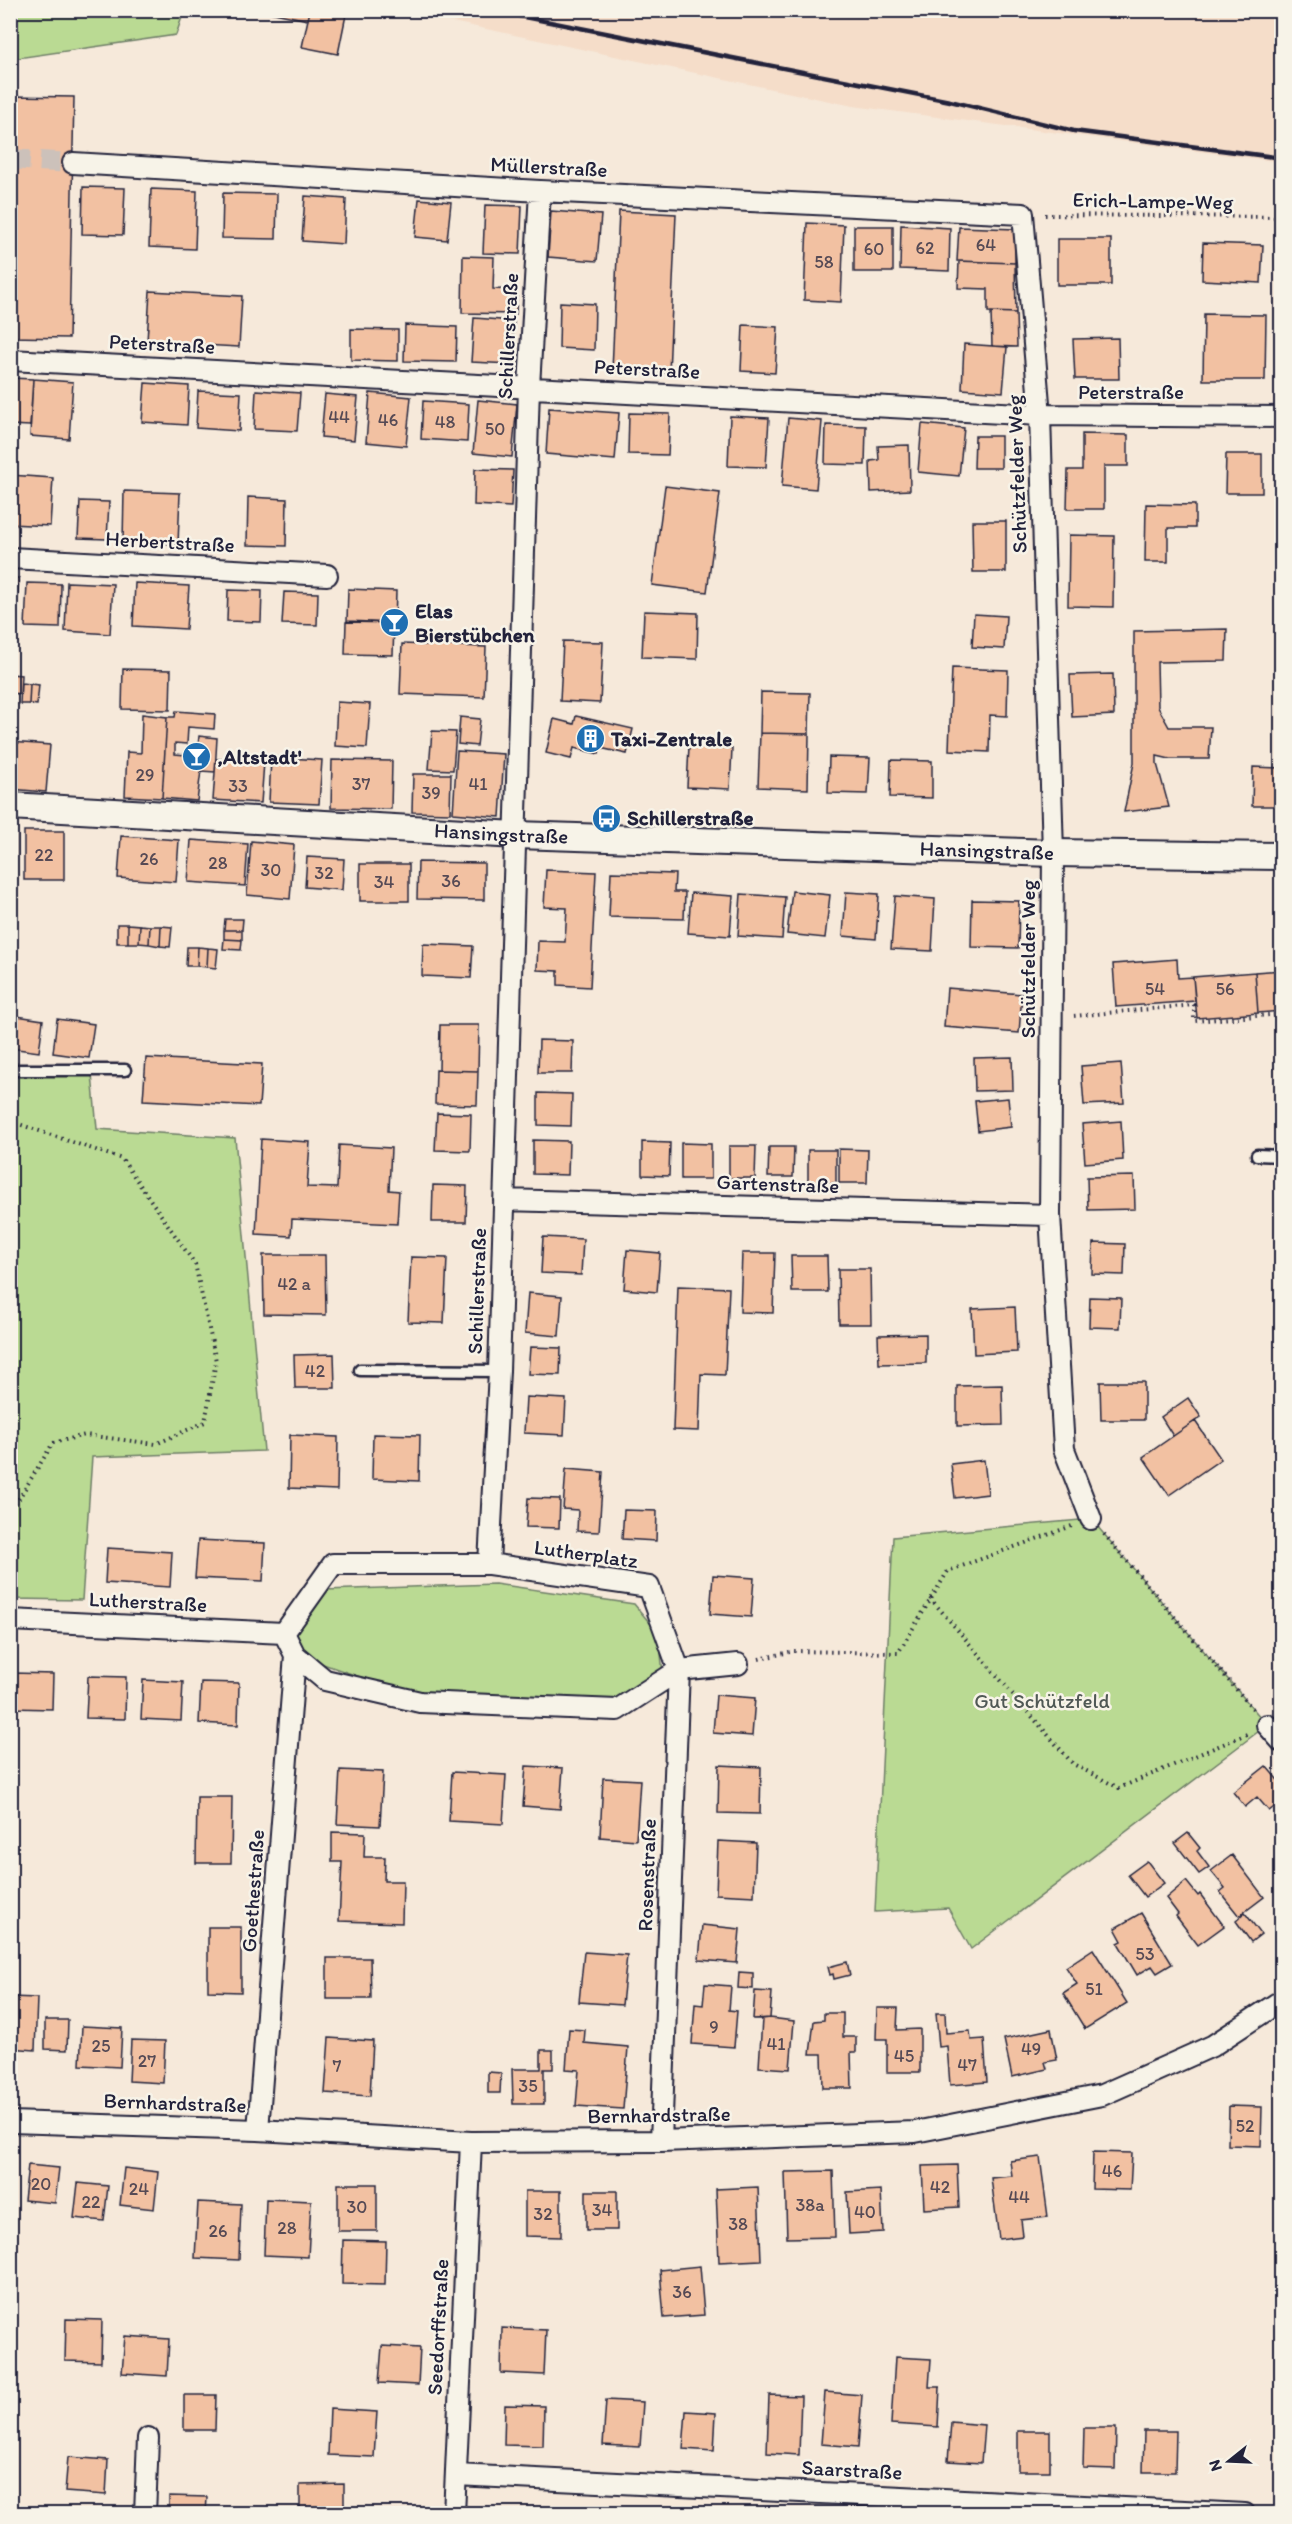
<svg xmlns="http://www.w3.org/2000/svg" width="1292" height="2524" font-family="Itim,sans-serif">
<rect width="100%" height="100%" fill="#f6e9da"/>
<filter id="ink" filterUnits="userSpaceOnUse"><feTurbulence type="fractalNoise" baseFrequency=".0167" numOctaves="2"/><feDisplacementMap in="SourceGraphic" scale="12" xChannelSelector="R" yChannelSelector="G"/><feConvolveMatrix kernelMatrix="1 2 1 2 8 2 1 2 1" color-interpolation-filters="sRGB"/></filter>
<g filter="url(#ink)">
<!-- built -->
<path fill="#f5ddc9" d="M400,11H1281V162L853,106Z"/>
<!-- green -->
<path fill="#bada93" stroke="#6e7e67" stroke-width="1.5" d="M10,11L11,10L184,11L176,35L11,59Z
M92,1074L97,1129L235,1138L264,1451L92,1457L82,1600L11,1599L10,1077Z
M1091,1519L1267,1725L971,1949L948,1908L875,1912L893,1537Z
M495,1584L634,1604L659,1634L663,1674L613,1706L420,1698L306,1658L291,1635L325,1590Z"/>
<!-- building -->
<path fill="#f2c1a2" stroke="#22223b" stroke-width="1.5" d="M260,10H310L308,20Z
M310,10H347L338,54L302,47Z
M11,96L74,97L69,338L10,337Z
M83,187L125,188L123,235L82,234Z
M151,189L197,191L195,249L149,247Z
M223,193L277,194L276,239L222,238Z
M305,196L346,199L344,244L302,241Z
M419,199L451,202L447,240L415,237Z
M485,205L522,206L520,254L483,253Z
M551,211L601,215L597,261L548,257Z
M619,211L676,214L669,373L612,371Z
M807,223L844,225L841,302L804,300Z
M901,225L950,228L949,271L900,269Z
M854,226H893V272H854Z
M959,227L1015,229V263L957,261Z
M1057,239H1111V285H1057Z
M1203,243L1263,245L1261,283L1202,280Z
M463,256L494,257L493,289L517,290L516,314L462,313Z
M959,261L1015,263L1016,313L988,312V289L958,288Z
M150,291L242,296L239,347L147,342Z
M560,302L595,304L594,350L559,348Z
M991,312L1016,313L1017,347L992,346Z
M1204,314L1266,315L1265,380H1203Z
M474,318L514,321L511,364L471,362Z
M405,325L457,327L456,362L404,361Z
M743,325L778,327L775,373L741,371Z
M351,329L398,330V361L351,360Z
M1118,338L1119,379H1075L1073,339Z
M964,344L1007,347L1003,392L962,389Z
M10,378L33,379L30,426L10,425Z
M33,379L73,382L69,439L30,436Z
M145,383L189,386L187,425L142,422Z
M256,390L300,393L297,431L254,429Z
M198,391L241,393L239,431L196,428Z
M370,393L411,397L406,446L366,442Z
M325,394L358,397L354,440L321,437Z
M478,400L517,404L512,457L473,453Z
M423,401L469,404L467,442L421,439Z
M549,408L619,413L615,460L546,454Z
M629,413L670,414L668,455L628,454Z
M730,416L769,418L766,467L728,466Z
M788,418L822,421L816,489L782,486Z
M922,424L964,428L959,476L918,472Z
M826,425L866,426L865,465L825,464Z
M1082,434L1128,435V466H1104V509H1067L1068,470H1082Z
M975,436H1001V468H974Z
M909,445L910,490L871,492L870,461L879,460L878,446Z
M1226,454H1262V493H1225Z
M475,469L513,470L511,507L474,505Z
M10,475L53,478L50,526L10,524Z
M665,486L720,493L707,592L652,585Z
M124,491L180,493L178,544L123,542Z
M248,497L287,499L286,546L247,545Z
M80,501L109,502L107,539L78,538Z
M1146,504L1195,505V528H1168V562H1145Z
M972,521H1006V572H973Z
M1069,535L1114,536L1113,607L1068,606Z
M10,578H19L16,618L10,617Z
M67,582L113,584L110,634L65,631Z
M27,583L61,584L60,628L25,627Z
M135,583L189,586L186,629L133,626Z
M348,589L396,591L395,623L347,621Z
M228,590L262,591L261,622L227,621Z
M284,592L318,593L317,625L282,624Z
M644,611L698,613L697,659L642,657Z
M974,614L1006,616L1004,649L972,647Z
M346,622L394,623L393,655L345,654Z
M1227,629L1226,661L1157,662L1158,707L1169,727H1211L1209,759H1170L1157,756V764L1169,807L1124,812L1134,763V631Z
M563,641L603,642L600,703L560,701Z
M402,644L486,647L484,697L400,694Z
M952,668L1008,670L1007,716L990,715L989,752L949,750Z
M123,669L171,670L170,710L122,709Z
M10,674L21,675L20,694L10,693Z
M1113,674L1114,715L1072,717L1070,675Z
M21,683L30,684L29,704H20Z
M30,684L39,685L37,705L29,704Z
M761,692L810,693L809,734L760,733Z
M337,702L370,704L367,748L335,746Z
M176,711L215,714L214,729L188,727L187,744L175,743V754L197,756L199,736L217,738L215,772L201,771L197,801L162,798L167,717H175Z
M142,714L167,717L162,798L125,796L127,752L141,753Z
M576,716L633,729L627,754L600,748L599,754L574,748L571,759L546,753L554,719L574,724Z
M460,717L480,719L477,746L458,744Z
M432,731L456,732L453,770L429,769Z
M760,733L809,734L808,789L758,787Z
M10,742L50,745L46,792L10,789Z
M689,746L732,748L730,789L687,787Z
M457,751L504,754L500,817L453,813Z
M271,757L322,760L319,804L269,802Z
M829,757L870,758L868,794L828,793Z
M216,759L264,762L261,803L213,800Z
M332,760L392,761L391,809L331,808Z
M891,760L932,761V798L890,797Z
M1253,767L1282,768V806H1252Z
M413,774H451L450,813L412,812Z
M10,829H15V878H10Z
M24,831H64V880H24Z
M121,836L179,840L176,882L118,878Z
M191,840L248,844L245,886L188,882Z
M251,841L294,845L290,899L247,895Z
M307,857L344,859L342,890L305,887Z
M418,862L484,863V900L417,899Z
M360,864H409V901H360Z
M546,870L596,872L590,987L558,985V971L537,970L538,941L565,942L567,908L544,907Z
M611,872L675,874L674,892H685L684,919L609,917Z
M792,891L830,895L825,938L787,934Z
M846,892L879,894L876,939L843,936Z
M691,893L733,896L730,936L688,933Z
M741,894L785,897L782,939L738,936Z
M895,896L935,899L932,951L891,949Z
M972,900L1019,901L1018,948L971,947Z
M225,919H243L242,930H224Z
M117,924H128V943H117Z
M128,924L140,925L139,943H128Z
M140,925L150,926L149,944L139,943Z
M150,926H161L160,946L149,944Z
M161,926L172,927L170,947L160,946Z
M224,930H242V940L224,939Z
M224,939L242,940L241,950L223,949Z
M423,944L473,946L471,978L422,976Z
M187,947H198L197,966H186Z
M198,947L208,948L207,967L197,966Z
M208,948L218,949L216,968L207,967Z
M1177,959L1178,978L1193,977L1195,1001L1116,1007L1113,964Z
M1282,970V1011L1258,1013L1255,972Z
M1255,972L1258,1013L1197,1018L1193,977Z
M947,988L1022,994L1019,1033L944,1027Z
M10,1015L43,1020L39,1052L10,1048Z
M57,1019L94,1024L89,1058L53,1053Z
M440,1025H479L478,1071L439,1070Z
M539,1040L573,1041L572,1073H538Z
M1012,1057L1013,1090L975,1091L974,1058Z
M146,1058L262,1064L259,1106L143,1100Z
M1121,1063L1124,1103L1084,1105L1081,1066Z
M436,1070L478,1071L477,1105L435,1104Z
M538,1093L572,1094L571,1126L538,1125Z
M1008,1098L1011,1127L978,1131L975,1101Z
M437,1113L471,1114L470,1151L435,1150Z
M1121,1121L1123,1160L1085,1163L1082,1124Z
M261,1139L310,1142L307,1187L337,1188L339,1145L391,1148L389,1190L399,1191L397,1224L292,1219L291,1236L256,1234Z
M533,1140L569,1141L568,1175L533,1174Z
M642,1142L670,1143L669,1176L642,1175Z
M681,1143L711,1144V1179H681Z
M729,1146H756L755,1178H729Z
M769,1147H794L793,1177H768Z
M839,1149L868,1150L867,1183H839Z
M808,1150H836V1183H808Z
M1134,1176L1135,1209L1088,1210L1087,1177Z
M433,1185L467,1186L466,1222H432Z
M543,1237L583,1239L581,1275L541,1273Z
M1093,1243L1125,1244L1124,1275L1092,1274Z
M627,1250L660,1253L657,1292L624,1289Z
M742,1253H775L773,1313L740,1312Z
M263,1255H325L326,1315L264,1314Z
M791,1256H827L828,1292H792Z
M411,1257L447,1258L444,1323L408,1322Z
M838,1269H870L871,1324H839Z
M678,1286L729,1288L725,1375L701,1374L699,1431L673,1430Z
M528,1293L562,1296L559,1336L525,1333Z
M1090,1297L1121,1298L1120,1328L1089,1327Z
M1015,1307L1017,1352L974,1354L972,1309Z
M926,1334V1363L879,1364L878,1335Z
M530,1347L561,1348L560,1375L528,1374Z
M334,1354L335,1388H295L294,1355Z
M1100,1382H1144V1420H1101Z
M1002,1385L1003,1425L957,1426V1386Z
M526,1397L566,1399L564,1435L524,1433Z
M1188,1398L1201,1417L1173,1436L1161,1417Z
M1195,1421L1221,1459L1169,1495L1143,1457Z
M373,1434L420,1435L419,1481L372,1479Z
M290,1435L338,1437L337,1490L289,1488Z
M984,1460L988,1494L955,1498L951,1464Z
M566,1469L603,1472L599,1532L577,1531L578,1510L563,1509Z
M528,1498L560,1499L559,1528L526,1527Z
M624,1510L657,1511L656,1541L622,1539Z
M198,1540L265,1543L263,1581L195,1578Z
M107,1548L172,1552L170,1587L105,1583Z
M713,1575L754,1578L751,1617L710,1614Z
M12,1673L53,1674L52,1709L11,1708Z
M88,1676L126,1677L125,1719L86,1718Z
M143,1680L183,1682L181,1721L141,1719Z
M201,1682L239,1683L238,1725L199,1723Z
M716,1695L755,1698L752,1736L713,1733Z
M719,1765L761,1767L760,1814L718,1813Z
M526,1766L563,1768L560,1809L523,1806Z
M1266,1766L1282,1785V1801L1269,1811L1257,1797L1245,1807L1233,1792Z
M340,1770L383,1772L380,1826L337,1824Z
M452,1772L506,1775L503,1824L449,1821Z
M603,1778L640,1780L636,1840L600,1837Z
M197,1797H232L231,1863H196Z
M332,1832L365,1833L364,1857H385L384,1881H403L402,1923L339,1921L342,1862H332Z
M1188,1833L1200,1848L1197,1851L1209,1867L1199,1874L1175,1843Z
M718,1841L756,1843L754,1896L716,1894Z
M1232,1855L1264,1897L1239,1916L1220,1892L1225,1888L1211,1871Z
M1147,1861L1164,1883L1145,1897L1128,1875Z
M1186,1881L1198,1896L1200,1894L1224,1926L1198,1945L1176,1916L1178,1914L1166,1898Z
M1141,1913L1172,1964L1157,1973L1152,1966L1137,1975L1118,1943L1122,1941L1115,1928Z
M1245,1913L1261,1934L1251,1942L1236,1921Z
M702,1925L740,1929L737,1963L699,1960Z
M208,1927H241V1992L208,1991Z
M1093,1949L1127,2003L1085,2029L1063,1993L1077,1984L1066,1967Z
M584,1952L627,1955L622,2005L579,2002Z
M327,1958H370L371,1999H327Z
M847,1962L850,1975L834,1979L833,1974L830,1975L828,1967Z
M739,1972L753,1973V1989L738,1988Z
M705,1984L731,1986L729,2010L737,2011L734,2047L692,2044L695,2004L703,2005Z
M755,1991L772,1992L770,2018L753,2019Z
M10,1997L37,1998L35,2050L10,2048Z
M877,2008H898L897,2030L920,2029V2072H887V2039H876Z
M824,2013H843V2037H856V2052H851L852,2088H823L822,2054H810L814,2021L824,2020Z
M936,2013H945L946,2033L970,2031L971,2040L984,2039L987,2082L950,2085L947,2046L939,2047Z
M770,2018L794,2021L790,2069L759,2067L762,2019Z
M45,2020H68L67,2050L45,2049Z
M82,2026L122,2028L120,2067L80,2065Z
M569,2029L585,2030L584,2043L628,2047L623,2109L576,2106L579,2070L566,2069Z
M1051,2029L1057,2060L1045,2062L1047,2069L1012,2077L1004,2039Z
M329,2038L373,2041L370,2096L325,2093Z
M131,2040L165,2041L163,2083L129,2081Z
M541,2050H553V2069H544V2104H513L512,2069H541Z
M488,2072L501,2073L500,2093H488Z
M1229,2106L1262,2107L1261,2146L1228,2145Z
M1093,2152L1132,2153L1130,2190L1092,2189Z
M1040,2157L1048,2217L1021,2220L1023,2236L999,2239L991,2178L1012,2176L1010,2161Z
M28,2165L59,2168L55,2203L24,2200Z
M957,2165L959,2207L924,2209L922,2166Z
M124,2168L158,2172L154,2209L120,2205Z
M833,2171L835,2237L787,2238L785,2172Z
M78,2183L108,2186L104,2221L74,2218Z
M338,2184H377V2231H338Z
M758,2187L761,2260L719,2262L716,2189Z
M881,2190L883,2232L849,2234L847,2192Z
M525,2191H561V2237L525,2236Z
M586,2191H617V2230H586Z
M266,2199L311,2201L308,2257L264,2255Z
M198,2202L241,2204L239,2260L195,2258Z
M343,2240L386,2241L385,2285L342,2284Z
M700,2266L704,2315L664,2318L660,2270Z
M66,2319L102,2320L101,2362L65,2361Z
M502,2328L546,2330L544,2375L501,2373Z
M125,2336L169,2339L167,2376L122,2373Z
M382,2346L420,2348L418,2385L379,2383Z
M895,2357L931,2359L929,2387H940L938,2427L891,2424Z
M825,2392L862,2395L858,2447L821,2444Z
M184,2395H216L215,2430H184Z
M769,2395L801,2396L799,2455L767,2453Z
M606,2400L643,2402L640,2447L603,2445Z
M505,2405L544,2406L543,2446L504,2445Z
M330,2409L377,2412L374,2457L328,2455Z
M686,2411L716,2413L714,2451L683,2449Z
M951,2422L984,2425L981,2463L948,2461Z
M1084,2428H1116L1115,2469L1083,2468Z
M1018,2431H1050V2471H1018Z
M1144,2431H1176L1175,2472H1143Z
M68,2457L108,2460L106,2495L65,2492Z
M344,2484V2514H300V2485Z
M169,2496L207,2497L206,2514H169Z"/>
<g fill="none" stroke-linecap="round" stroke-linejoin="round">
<!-- minor-tunnel -->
<path stroke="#ccc1ba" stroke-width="20" stroke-dasharray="20 10" stroke-linecap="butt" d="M10,159L73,163"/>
<defs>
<path id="service" d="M10,1070H125
M1257,1155L1282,1156
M360,1370L499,1371"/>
<path id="minor" d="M73,163L540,191L1023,214L1040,415L1053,853L1050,1215L1064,1449L1091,1519
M10,360L1040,415L1282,417
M10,558L327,575
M504,1200L1050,1215
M333,1564H489L649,1587L679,1670L617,1710L420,1702L325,1680L295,1655L284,1633Z
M489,1564L499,1371L529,387L540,191
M10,1620L284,1633
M1267,1725L1282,1742
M10,2122L258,2130L471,2142L661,2141L915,2132L1102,2095L1212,2046L1282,2000
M258,2130L295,1655
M661,2141L679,1670L738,1664
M456,2475L1245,2514
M145,2514L148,2438
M454,2514L471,2142"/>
<g id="tertiary">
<path id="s1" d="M10,806L517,835L1053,853L1282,856"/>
</g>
</defs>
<!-- service casing -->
<use href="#service" stroke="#22223b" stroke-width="15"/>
<!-- minor casing -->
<use href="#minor" stroke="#22223b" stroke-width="24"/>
<!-- tertiary casing -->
<use href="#tertiary" stroke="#22223b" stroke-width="30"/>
<!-- path -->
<path stroke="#22223b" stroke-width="4" stroke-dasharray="1.5 4.5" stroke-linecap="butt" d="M1045,215L1282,217
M1074,1016L1194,1005V1021L1282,1014
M10,1121L122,1159L195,1264L216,1361L205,1422L156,1444L85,1435L53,1443L10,1513
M1104,1534L1253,1709
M930,1598L1073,1764L1119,1788L1247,1734
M759,1659L794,1651L898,1653L948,1571L1072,1526"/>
<!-- service -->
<use href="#service" stroke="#f7f3e8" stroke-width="10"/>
<!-- minor -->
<use href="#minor" stroke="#f7f3e8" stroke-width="20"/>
<!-- tertiary -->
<use href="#tertiary" stroke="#f7f3e8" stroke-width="26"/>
<!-- rail -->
<path stroke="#22223b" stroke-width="4.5" d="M489,10L950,101L1074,131L1282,158"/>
</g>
</g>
<!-- icons -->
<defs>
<symbol id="bar-disc" viewBox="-11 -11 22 22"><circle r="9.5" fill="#1f6fb2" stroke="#f7f3e8"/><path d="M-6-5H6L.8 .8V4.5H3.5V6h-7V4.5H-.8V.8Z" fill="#fff"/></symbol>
<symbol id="building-disc" viewBox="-11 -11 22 22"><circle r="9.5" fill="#1f6fb2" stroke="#f7f3e8"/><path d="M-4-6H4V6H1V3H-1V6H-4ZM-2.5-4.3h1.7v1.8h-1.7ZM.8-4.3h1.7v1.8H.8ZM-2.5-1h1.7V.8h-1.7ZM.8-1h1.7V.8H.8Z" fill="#fff"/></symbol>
<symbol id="bus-disc" viewBox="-11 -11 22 22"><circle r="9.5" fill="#1f6fb2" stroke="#f7f3e8"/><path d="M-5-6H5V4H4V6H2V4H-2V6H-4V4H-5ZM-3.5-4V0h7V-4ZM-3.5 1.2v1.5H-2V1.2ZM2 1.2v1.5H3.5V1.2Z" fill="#fff"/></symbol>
</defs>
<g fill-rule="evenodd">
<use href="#bar-disc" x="378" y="606" width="33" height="33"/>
<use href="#building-disc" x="574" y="722" width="33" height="33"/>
<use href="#bar-disc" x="180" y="740" width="33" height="33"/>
<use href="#bus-disc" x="590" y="802" width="33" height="33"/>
</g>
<g text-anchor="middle" stroke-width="5" stroke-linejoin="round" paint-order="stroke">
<!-- number labels -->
<g font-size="18" fill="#564a55">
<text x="986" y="251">64</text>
<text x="925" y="254">62</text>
<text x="874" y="255">60</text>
<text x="824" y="268">58</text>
<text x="339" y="423">44</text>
<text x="388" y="426">46</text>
<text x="445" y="428">48</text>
<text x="495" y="435">50</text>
<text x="145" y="781">29</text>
<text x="361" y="790">37</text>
<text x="478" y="790">41</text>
<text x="238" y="792">33</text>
<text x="431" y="799">39</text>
<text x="44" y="861">22</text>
<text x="149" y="865">26</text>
<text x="218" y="869">28</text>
<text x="271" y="876">30</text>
<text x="324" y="879">32</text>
<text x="451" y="887">36</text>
<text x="384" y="888">34</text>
<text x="1155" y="995">54</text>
<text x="1225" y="995">56</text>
<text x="294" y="1290">42 a</text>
<text x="315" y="1377">42</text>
<text x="1145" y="1960">53</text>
<text x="1094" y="1995">51</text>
<text x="714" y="2033">9</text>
<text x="776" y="2050">41</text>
<text x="101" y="2052">25</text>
<text x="1031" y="2055">49</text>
<text x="904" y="2062">45</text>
<text x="147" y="2067">27</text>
<text x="967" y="2071">47</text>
<text x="337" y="2072">7</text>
<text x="528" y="2092">35</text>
<text x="1245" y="2132">52</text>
<text x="1112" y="2177">46</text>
<text x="41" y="2190">20</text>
<text x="940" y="2193">42</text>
<text x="139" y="2195">24</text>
<text x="1019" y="2203">44</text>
<text x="91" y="2208">22</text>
<text x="810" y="2211">38a</text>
<text x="357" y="2213">30</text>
<text x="602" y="2216">34</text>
<text x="865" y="2218">40</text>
<text x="543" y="2220">32</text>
<text x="738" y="2230">38</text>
<text x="287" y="2234">28</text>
<text x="218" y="2237">26</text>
<text x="682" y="2298">36</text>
</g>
<!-- street labels -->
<g font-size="21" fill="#22223b" stroke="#f7f3e8">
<text transform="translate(549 167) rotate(3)" y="7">Müllerstraße</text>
<text transform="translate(1153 201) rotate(1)" y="7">Erich-Lampe-Weg</text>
<text transform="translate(508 336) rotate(-87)" y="7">Schillerstraße</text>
<text transform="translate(162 344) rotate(3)" y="7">Peterstraße</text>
<text transform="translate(647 369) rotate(3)" y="7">Peterstraße</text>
<text x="1131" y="399">Peterstraße</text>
<text transform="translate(1017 474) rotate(-92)" y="7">Schützfelder Weg</text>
<text transform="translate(170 542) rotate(3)" y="7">Herbertstraße</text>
<text dy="7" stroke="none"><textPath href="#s1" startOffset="492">Hansingstraße</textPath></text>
<text dy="7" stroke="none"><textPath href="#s1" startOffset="978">Hansingstraße</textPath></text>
<text transform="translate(1028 959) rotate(-90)" y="7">Schützfelder Weg</text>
<text transform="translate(778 1184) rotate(2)" y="7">Gartenstraße</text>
<text transform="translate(477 1291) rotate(-88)" y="7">Schillerstraße</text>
<text transform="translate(586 1554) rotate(8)" y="7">Lutherplatz</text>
<text transform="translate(148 1602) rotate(3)" y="7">Lutherstraße</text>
<text transform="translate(647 1875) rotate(-88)" y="7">Rosenstraße</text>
<text transform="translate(253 1891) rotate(-86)" y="7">Goethestraße</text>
<text transform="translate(175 2103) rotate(2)" y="7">Bernhardstraße</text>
<text transform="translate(659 2115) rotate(-1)" y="7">Bernhardstraße</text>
<text transform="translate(438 2327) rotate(-87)" y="7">Seedorffstraße</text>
<text transform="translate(852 2470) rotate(3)" y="7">Saarstraße</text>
</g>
<!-- poi labels -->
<g font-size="21" font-weight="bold" fill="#22223b" stroke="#f7f3e8" text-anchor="start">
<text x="415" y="618">Elas<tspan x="415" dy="24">Bierstübchen</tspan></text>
<text x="611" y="746">Taxi-Zentrale</text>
<text x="218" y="764">,Altstadt'</text>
<text x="627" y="825">Schillerstraße</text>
</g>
<!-- park labels -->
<g font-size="21" fill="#505955" stroke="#f7f3e8">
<text x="1042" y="1708">Gut Schützfeld</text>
</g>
</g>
<!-- margin -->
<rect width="1292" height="2524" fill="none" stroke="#f7f3e8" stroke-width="36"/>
<rect x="18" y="18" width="1256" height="2488" fill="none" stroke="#22223b" stroke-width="2" filter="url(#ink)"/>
<!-- north arrow -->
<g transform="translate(1229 2461) rotate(252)" stroke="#f7f3e8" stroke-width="4.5" paint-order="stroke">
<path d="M0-4.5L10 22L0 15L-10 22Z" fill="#22223b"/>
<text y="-9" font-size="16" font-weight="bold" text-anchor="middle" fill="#22223b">N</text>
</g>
</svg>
